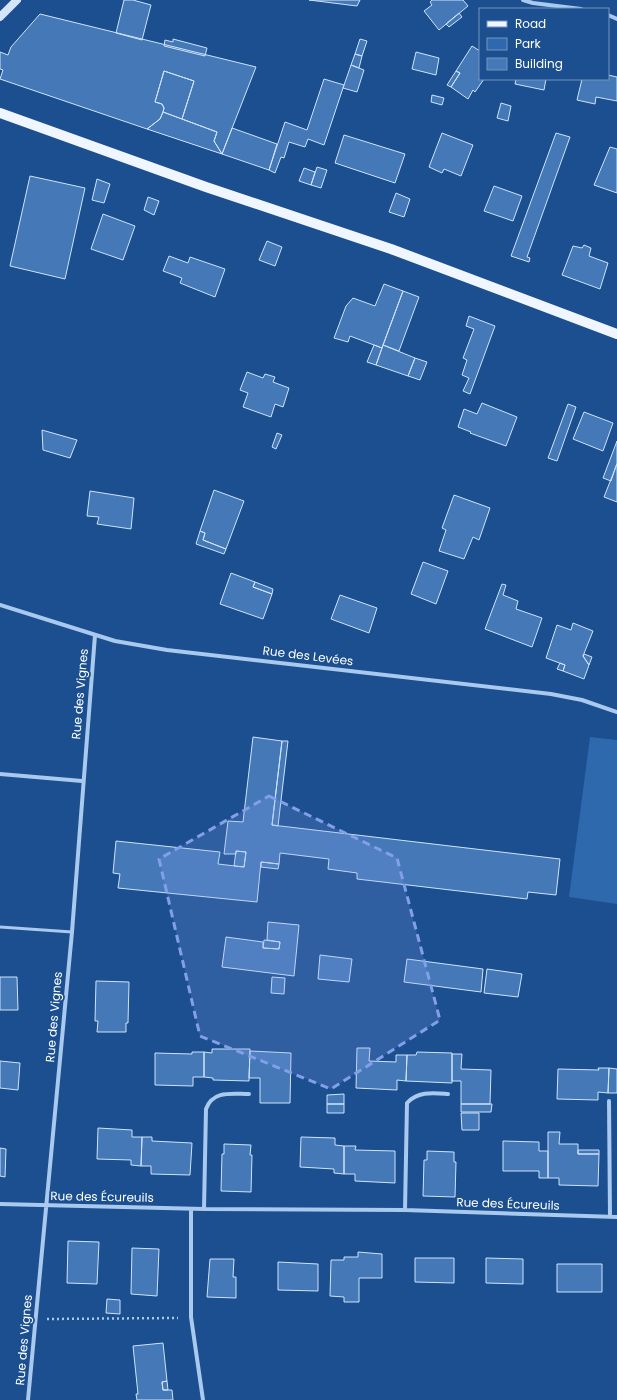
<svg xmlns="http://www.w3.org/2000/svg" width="617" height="1400" font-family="Poppins,sans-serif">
<rect width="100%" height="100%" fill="#1b4f8f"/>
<!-- green -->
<path fill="#2e69ad" d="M590,737L617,740V904L569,897Z"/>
<!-- building -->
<path fill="#4478b7" stroke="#cfe3fa" d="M124,0H133L151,5L142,40L116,33Z
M309,0H360L357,6Z
M432,0H463L468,6L439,30L424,11L432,5L430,2Z
M459,13L462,17L449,27L446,24Z
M40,14L256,67L222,154L214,141L217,132L182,119L194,81L164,71L155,102L162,104L164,108L163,112L160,119L147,129L0,79L3,70L0,69V52L8,55L11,47Z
M173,39L207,48L205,56L164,46L165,40L173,42Z
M360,39L367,41L362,56L355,54Z
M472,46L480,51V79H484L475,92L473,90L468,99L451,87L460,73L456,71Z
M416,52L439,58L436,75L412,69Z
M355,54L362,56L359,68L351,65Z
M351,65L364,70L357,92L343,88Z
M164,71L194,81L182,119L163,112L164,108L162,104L155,102Z
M456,71L460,73L451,87L447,85Z
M608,75L617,77V101L596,97L595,104L577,100L582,79H608Z
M324,79L344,85L324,145L308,139L305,147L289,142L284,158L281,157L275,173L269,170L285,122L307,130Z
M516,79H546L544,90L515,84Z
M432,95L444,98L442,105L431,102Z
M501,103L511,106L508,121L497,118Z
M163,112L217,132L214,141L222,154L147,129L160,119Z
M232,128L277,144L269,170L222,154Z
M442,133L473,145L461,176L444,169L442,173L429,167Z
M556,133L570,137L527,257L530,258L529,262L511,256Z
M344,135L405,154L395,183L335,163Z
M610,147L617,149V193L594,185Z
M317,167L327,170L321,188L311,185Z
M304,168L315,172L311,185L299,181Z
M30,176L85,188L65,279L10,266Z
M97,179L110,184L104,203L92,200Z
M494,186L522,196L513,221L484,211Z
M396,193L410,199L404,217L389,212Z
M148,197L159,201L154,215L144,210Z
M103,214L135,226L123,260L91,249Z
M267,241L282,247L275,266L259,260Z
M584,245L591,248L589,256L608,263L600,289L562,275L573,246L582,248Z
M169,256L188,263L190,257L225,269L215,297L180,283L182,278L163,271Z
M384,284L403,291L382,348L350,336L348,342L334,338L346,306L353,298L375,306Z
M403,291L419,297L399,351L383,345Z
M469,316L495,326L470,394L463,391L469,378L462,375L467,360L463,358L474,329L466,326Z
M374,345L382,348L376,365L367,362Z
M383,345L415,358L408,376L376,365Z
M415,358L427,362L420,380L408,376Z
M247,372L263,378L265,374L275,377L273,382L289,388L283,407L275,404L271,417L243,407L248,393L240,390Z
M482,403L517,417L506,446L470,433L471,432L458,427L464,409L477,414Z
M568,404L576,407L557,461L548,458Z
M584,412L613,423L603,451L573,439Z
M42,430L77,440L70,458L43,450Z
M277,433L282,435L276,449L272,447Z
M617,441V463L611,481L603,478Z
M617,464V502L604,497Z
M214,490L244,501L226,549L203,540L205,533L200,531Z
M90,491L134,498L131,529L97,524L99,517L87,516Z
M454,495L490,508L479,540L473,537L464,559L439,551L446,530L442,528Z
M200,531L205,533L203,540L226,549L224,554L196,544Z
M423,562L448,571L436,604L411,594Z
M231,573L255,582L253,587L272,594L263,619L220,604Z
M255,582L273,589L272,594L253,587Z
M502,584L506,585L503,595L518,601L516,609L542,618L532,647L485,629Z
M340,595L377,608L369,633L331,619Z
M573,623L593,631L583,656L589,665L584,679L563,671L565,665L546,658L557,625L571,630Z
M584,654L592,657L589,665L583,656Z
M560,663L565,665L563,671L557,669Z
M253,737L282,741L272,825L560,859L556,895L528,892L527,899L357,879V873L328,869L329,859L280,853L279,864L261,862L257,902L118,888L120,874L113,873L116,841L220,852L218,864L244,867L246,852L236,851V854H224L228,821L243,822Z
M282,741H288L278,826L272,825Z
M236,851L246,852L244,867L234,866Z
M261,862L279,864L278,869L261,867Z
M268,922L299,925L294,976L222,967L226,937L263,942V948L279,949L280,942L267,940Z
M264,940L280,942L279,949L263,948Z
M320,955L352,959L349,982L318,979Z
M407,959L483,969L481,992L404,982Z
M487,969L522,974L518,997L484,993Z
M0,977H17L18,1010H0Z
M272,977L285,978L284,994L271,993Z
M96,981L129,982L128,1023H126V1032H97L98,1021H95Z
M357,1048H370L369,1061L396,1062V1055H407L406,1081L397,1080V1090L356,1088Z
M212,1049H250L249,1081L213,1080V1078L204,1077V1052L212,1053Z
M250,1051L291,1053L290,1103H260V1078H249Z
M192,1052H204V1077H193V1086L155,1085V1053L192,1054Z
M417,1052L452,1053V1083L406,1081L407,1055H416Z
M452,1054H462L461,1069L491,1070L490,1104H461V1081H452Z
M0,1061L20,1063L18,1090L0,1088Z
M598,1068H609L608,1093L598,1092V1100L557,1099L558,1069L599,1070Z
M609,1068L617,1069V1093H608Z
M344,1094V1104H327V1095Z
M327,1104H344V1113H327Z
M461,1104H492L491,1112H461Z
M461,1113H479V1130H462Z
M98,1128L132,1130V1137H142L141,1166L131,1165V1160L97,1159Z
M548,1132H560L559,1144H578V1154H599L598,1186L559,1185V1178H548Z
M142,1137H152V1141L192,1143L190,1175L151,1174V1166H141Z
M301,1137L335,1138V1145L344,1146V1174L334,1173V1169L300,1167Z
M503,1141L539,1142V1151H548V1178H539V1171H503Z
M224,1144L251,1145L250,1155H252L251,1192L221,1191L222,1154H224Z
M344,1146H356L355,1150L395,1151V1183L355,1181V1174H344Z
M0,1148L6,1149L5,1177L0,1176Z
M578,1150H599V1154H578Z
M427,1151L454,1152V1162H456L455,1197L423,1196L424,1160H427Z
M68,1241L99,1242L97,1284L67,1283Z
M132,1248L159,1249L157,1296L131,1294Z
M358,1252L382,1254V1278H359V1302H344V1297L330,1296L331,1260H344V1257H358Z
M415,1258H454V1283L415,1282Z
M486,1258L523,1259V1284L486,1283Z
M210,1259H234L233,1277H236V1298L207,1297Z
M278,1262L318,1264V1291L278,1290Z
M557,1264H602V1292H557Z
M107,1299L120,1300V1314L106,1313Z
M163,1343L167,1381L162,1382L163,1390H172L173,1400H137L136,1394H138L133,1346Z
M167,1381L168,1390H163L162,1382Z"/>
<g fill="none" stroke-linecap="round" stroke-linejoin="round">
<!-- path -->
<path stroke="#a9c9ee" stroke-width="2.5" stroke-dasharray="2 3" stroke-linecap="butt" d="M47,1319L178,1318"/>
<!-- service -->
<path stroke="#a9c9ee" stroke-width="3" d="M0,927L72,932"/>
<!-- minor -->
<path stroke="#a9c9ee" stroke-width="4" d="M523,0L533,3L581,9
M608,15L617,19
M0,605L115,641L167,650L551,694L582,700L617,712
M0,774L82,781
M609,1101L610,1217
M0,1204L204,1209L405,1210L617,1217
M191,1209V1317L203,1400
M204,1209L206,1109C213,1090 232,1094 249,1094
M405,1210L407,1103C418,1091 433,1093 448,1094
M28,1400L72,932L95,635"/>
<!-- secondary -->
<path stroke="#d6e6fa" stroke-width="8" d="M0,17L17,0"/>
<!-- primary -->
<path stroke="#f0f6ff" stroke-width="10" d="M0,113L206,187L391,249L617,334"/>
</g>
<!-- marked area -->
<path fill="#839eea" fill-opacity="0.2" stroke="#839eea" stroke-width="3" stroke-dasharray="8 5" stroke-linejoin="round" d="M269,796L397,858L440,1020L331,1089L200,1036L159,859Z"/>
<g text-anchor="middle" stroke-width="3.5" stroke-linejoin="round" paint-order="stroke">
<!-- street labels -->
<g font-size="12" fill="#fff" stroke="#1b4f8f">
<text transform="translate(308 656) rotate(7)" y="4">Rue des Levées</text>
<text transform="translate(80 694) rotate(-85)" y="4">Rue des Vignes</text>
<text transform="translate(54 1017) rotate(-85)" y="4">Rue des Vignes</text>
<text transform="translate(102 1197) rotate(1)" y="4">Rue des Écureuils</text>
<text transform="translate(508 1204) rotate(2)" y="4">Rue des Écureuils</text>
<text transform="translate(24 1340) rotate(-85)" y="4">Rue des Vignes</text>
</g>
</g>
<!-- legend -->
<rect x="479" y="8" width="130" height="72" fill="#1b4f8f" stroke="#7695bc"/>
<rect x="487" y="21" width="20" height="6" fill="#f0f6ff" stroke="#7695bc"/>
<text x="515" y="28" font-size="12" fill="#ffffff">Road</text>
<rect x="487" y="38" width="20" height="12" fill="#2e69ad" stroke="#7695bc"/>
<text x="515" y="48" font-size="12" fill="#ffffff">Park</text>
<rect x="487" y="58" width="20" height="12" fill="#4478b7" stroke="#7695bc"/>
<text x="515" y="68" font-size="12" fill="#ffffff">Building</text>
</svg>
